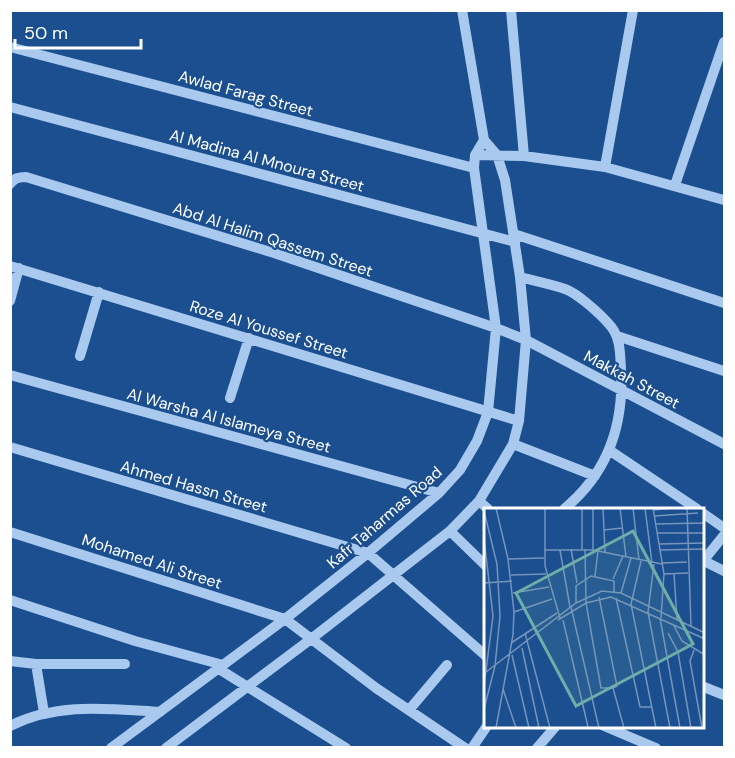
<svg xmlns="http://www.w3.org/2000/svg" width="735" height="758" font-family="'DM Sans',sans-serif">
<rect width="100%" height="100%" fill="#1b4f8f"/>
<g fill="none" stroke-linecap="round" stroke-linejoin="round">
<!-- minor -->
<path stroke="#a9c9ee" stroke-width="10" d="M511,10L524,156
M10,47L474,168
M10,107L515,242
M475,155L524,156L605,167L724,200
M605,167L633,10
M10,184C14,178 19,177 26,177L274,253L496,328L526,340L724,444
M675,185L724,42
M514,234L724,303
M10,266L519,421
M520,277C535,281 551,284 565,289C577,293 599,313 608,323C621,336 620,353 621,370C624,425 608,473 564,509
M10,301L19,268
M617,336L724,371
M80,356L99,292
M10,375L439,493
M230,398L249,338
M513,444L595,476
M10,447L368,553L486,656
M609,450L697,509
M479,501L488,509
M704,514L724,528
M450,531L486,566
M10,532L285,619L376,688L465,748
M704,560L724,535
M704,561L724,571
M10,600L135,641L223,665
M10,661L36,664H125
M36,664L44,713
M219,669L346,748
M704,687L724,695
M409,710L447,665
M10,726C58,702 109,709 160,712
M604,726L656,748
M111,748L285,619L368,553L439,493L460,470L477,441L488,412L496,328L474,168L475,155L484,140
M166,748L311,639L450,531L479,501L513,444L519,421L526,340L520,277L505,180L497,155L484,140L462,10
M472,748L487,726
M537,748L556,726"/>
</g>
<g text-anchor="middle" stroke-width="4.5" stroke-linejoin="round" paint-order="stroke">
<!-- street labels -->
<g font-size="16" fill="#fff" stroke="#1b4f8f">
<text transform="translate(246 93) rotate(15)" y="6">Awlad Farag Street</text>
<text transform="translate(267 160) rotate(15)" y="6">Al Madina Al Mnoura Street</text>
<text transform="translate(273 239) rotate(18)" y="6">Abd Al Halim Qassem Street</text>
<text transform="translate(269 329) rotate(17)" y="6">Roze Al Youssef Street</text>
<text transform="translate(632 379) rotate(28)" y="6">Makkah Street</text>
<text transform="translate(229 420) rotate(15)" y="6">Al Warsha Al Islameya Street</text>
<text transform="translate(194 486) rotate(16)" y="6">Ahmed Hassn Street</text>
<text transform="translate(384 517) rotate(-41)" y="6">Kafr Taharmas Road</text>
<text transform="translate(152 561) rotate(18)" y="6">Mohamed Ali Street</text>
</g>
</g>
<!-- overview -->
<g transform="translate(484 508)">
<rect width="220" height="220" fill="#1b4f8f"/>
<path fill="none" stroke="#7695bc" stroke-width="1.5" d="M61,0V58L76,110M119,0L121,44M136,0L142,49M149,0L155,52M161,0L168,55M169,0L180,66L177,110M203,0L207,118M169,2L190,0M0,3L13,56L16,108L11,158L0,201M170,8L214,5M171,16L221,15M120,22L138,20M173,25H221M0,30L9,108L0,178M175,36L221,35M87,41L93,75M98,41V0M101,41L102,95L117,180H129M60,42H109L178,56M76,42L86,99M109,42V0M176,42L221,41M24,51L60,50M157,53L147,96L172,220M178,55L203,54M170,56L164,104L186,220M180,66L204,65M190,66L193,111M27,67L62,66M111,68L114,43M129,71L139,48M0,75L28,73M29,85L65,79M137,85L147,50M115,89L133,178L129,180L140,220M132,90L156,199H168M92,95V78L107,68L130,73V84M87,99L115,220M30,104L68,91M176,110L196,220M74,112L102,95L127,89L221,131M79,112L104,219M189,116L198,133L221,147M41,125L66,220M184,125L194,144L207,220M27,135L73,105M38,140L55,220M210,142L206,153L218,220M28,147L45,220M2,164L92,95L118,83L137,85L221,125M19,181L32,220M12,220L29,127L30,104L24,51L12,0"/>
<path fill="#6fada8" fill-opacity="0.15" stroke="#6fada8" stroke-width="3" d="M149,23L209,136L92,198L32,85Z"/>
<rect width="220" height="220" fill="none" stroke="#fff" stroke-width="3"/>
</g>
<!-- border -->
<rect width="735" height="758" fill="none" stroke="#ffffff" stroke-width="24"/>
<!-- scale -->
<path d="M15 39v9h126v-9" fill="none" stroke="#ffffff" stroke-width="3"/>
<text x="24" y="39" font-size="18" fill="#ffffff" stroke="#1b4f8f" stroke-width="4.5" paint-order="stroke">50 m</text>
</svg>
